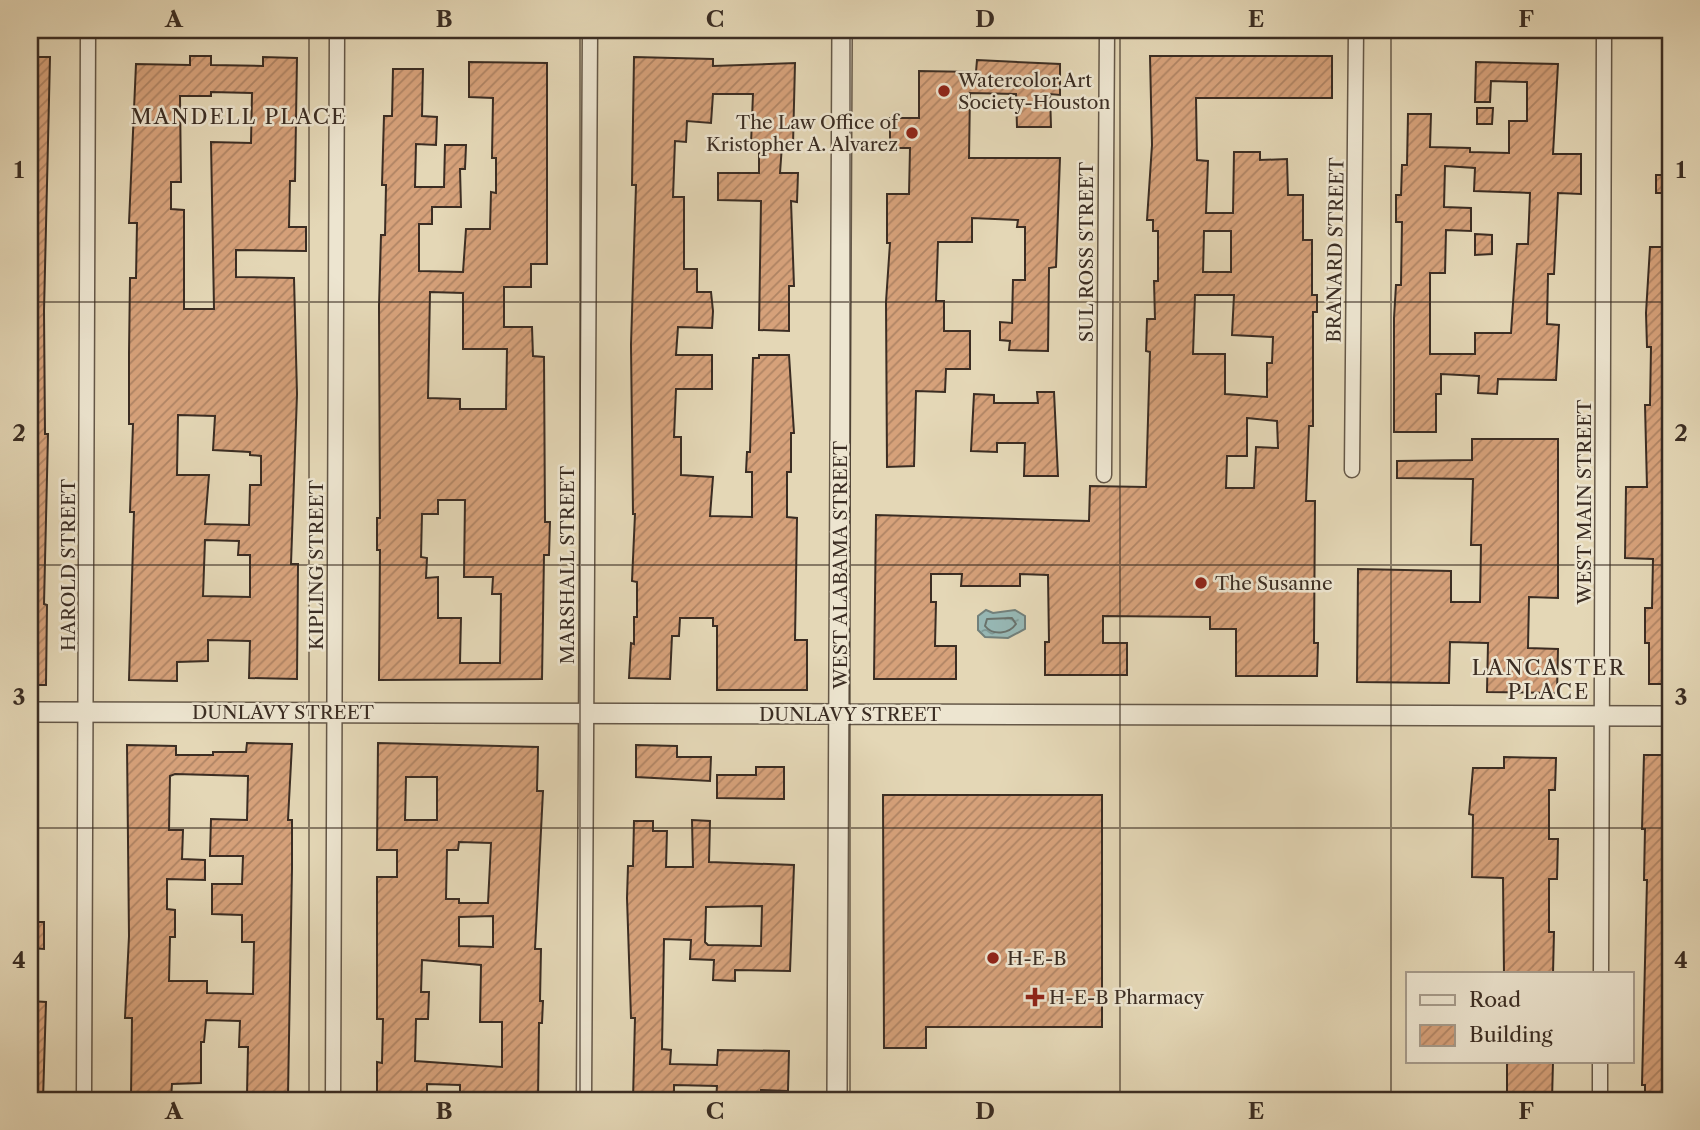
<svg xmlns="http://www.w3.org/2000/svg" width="1700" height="1130" font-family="'Libre Caslon Text',serif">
<defs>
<pattern id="water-ripples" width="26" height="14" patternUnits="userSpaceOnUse" patternTransform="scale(1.75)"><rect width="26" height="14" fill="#97b8b5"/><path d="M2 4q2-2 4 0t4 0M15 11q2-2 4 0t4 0" fill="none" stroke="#7c9693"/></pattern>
<pattern id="building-hatch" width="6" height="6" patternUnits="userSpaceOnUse" patternTransform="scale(1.75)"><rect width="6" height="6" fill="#d6a17a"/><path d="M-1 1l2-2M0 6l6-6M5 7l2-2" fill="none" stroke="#af8464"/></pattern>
</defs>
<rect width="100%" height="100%" fill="#e4d7b6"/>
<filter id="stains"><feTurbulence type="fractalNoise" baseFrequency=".00286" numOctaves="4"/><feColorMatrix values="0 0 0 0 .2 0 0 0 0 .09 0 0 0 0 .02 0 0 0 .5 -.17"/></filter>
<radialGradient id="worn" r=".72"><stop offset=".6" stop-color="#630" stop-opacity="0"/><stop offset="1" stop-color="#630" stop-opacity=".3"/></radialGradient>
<!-- water -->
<path fill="url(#water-ripples)" stroke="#72807b" stroke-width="2" d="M986,610L993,613L1015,610L1025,616V629L1008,638L985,637L978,630V616Z"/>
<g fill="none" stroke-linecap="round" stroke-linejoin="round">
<!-- shore -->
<path stroke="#69726c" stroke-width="2" d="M1012,618L1016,624C1009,634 993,636 985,626L987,619Z"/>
</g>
<!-- building -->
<path fill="url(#building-hatch)" stroke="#3b2d23" stroke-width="2" fill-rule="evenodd" d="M190,56H211V65L263,66V57L297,58L295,181H290L289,227H306V251L236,250V277L294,278L297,394L291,564H298L297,679L249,678L250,641L208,640V661L177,662V681L129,680L134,512H130L133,424H129V353L130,278H136L137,223H129L136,64L190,65ZM211,92L252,93L251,143L211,142L214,309H184V210L171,209V182H181L180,96H211ZM178,415L215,416L213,450L250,452V455L261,456V485H250L249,525L205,524L209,475H177ZM205,540L239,541L238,555H250V597L203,596Z
M1150,56H1332V98H1196L1197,160L1208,161L1206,213H1233L1234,152H1260V160L1287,159L1288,195H1303V240H1312V295H1317V312H1313V426H1309L1306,501H1315L1314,643H1318L1317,676H1236V629H1210V617L1103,616V643H1127V675H1045V642H1049L1048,575L1020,574V586H961L962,574H931V602H936L935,646H956V679H874L876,515L1089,521L1090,486L1146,487L1150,352L1146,351L1147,319H1155L1154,281H1158V231H1153V220H1147L1152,145ZM1204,231H1231V272H1203ZM1195,295H1234L1232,335L1273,337L1272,363H1267V397L1225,394V354H1193ZM1247,418L1277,421L1278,448L1256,447L1254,488H1226L1227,456H1247Z
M30,57H50L44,311L45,434H48L44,604L47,605L46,685H30V122H35L36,90H30Z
M634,57L713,59V66L795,63L793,145H782L780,173H798L797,202L791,201L794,286H789V331L759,330L761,201L718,200V173H759V144H751L753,94H713L711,123L687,121L686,142L675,141L673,197H684V269H697V292H711L713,311L712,328L678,327L676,355H712V389H676L674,437H681V475L713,477L710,516L752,517V472H746L747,452H750L753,358H759V355H789L794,433H791V472H787V517L797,518L795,640H807V690H717V626H713V618H680L679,636H672L670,679L629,678L631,643L634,644V617H637V582L632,581L635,514H633L631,345L636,185H632Z
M977,60L1060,64V95L1050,94L1051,127H1017L1016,94L970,93L969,158H1060L1056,267L1049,268L1048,351L1009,350L1010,341L1000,340V322L1012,323L1013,280H1025V227H1017L1018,220L972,218V242H938L936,301H944V331H970V369H946L945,392L916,391L914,466L887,467L886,302L890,243H887V194H909L910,148H890V118H919V71L976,72Z
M469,62L547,63V264H531V287H504V327H532L533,356L544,357L545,522H550L549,555H544L542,679L379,680L380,550H377V518H380L379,306L381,235H385L386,185H382L384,116H392L393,69H423L422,116L437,117L436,145L416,144L415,187H444L445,145H466L465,169H460L461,207H432V224H419V271L463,272L466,229H490L491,192L496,193V158H492L493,98L469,97ZM430,292L463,293V349H507L506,409H460V399L428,398ZM438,500H465L464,577H493L492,594H501L500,663H460L461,618H438V577L426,578L427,558L421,557L422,514H438Z
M1476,62L1558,64L1553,154H1581V194L1558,193L1554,274H1548L1547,324L1559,325L1556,380L1498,379L1497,394L1478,393L1479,376L1441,374V394H1436V432H1394V318L1396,285H1401L1402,222H1396V195H1401L1402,165H1407L1408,114H1431L1430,147L1470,148V152L1509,153V121H1527V82L1491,81L1490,102H1475ZM1445,166L1475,168L1474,191L1530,193L1528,244H1517L1511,333H1475V354H1430V273H1445L1446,230L1471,231V208L1444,207Z
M1477,108H1493L1492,124H1477Z
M1656,175H1670V193H1656Z
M1475,234L1492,235V254L1475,255Z
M1650,247H1670V684H1649V643H1645V608H1652L1653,559L1625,558L1626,487H1647L1645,405H1650L1651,347H1647L1646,313Z
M1037,392H1054L1058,476H1024L1025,443H997V452L971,451L974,394L994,395V403H1038Z
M1472,439H1558V598L1529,597L1528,648L1558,649L1557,693L1487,692L1488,643L1450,642L1449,683L1357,682L1358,569L1451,571V602H1480L1481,545H1471L1473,479L1397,478V461L1472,460Z
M247,743L292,744L288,820H292V868L288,1095H247L248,1047H239L240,1021L206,1020L204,1042H201V1083L172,1084L171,1099L131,1098L132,1018H125L129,936L127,745L176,746V755H213V752H246ZM175,774L248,776L247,820L211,819L210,856H243L242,884H212V914L242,915V942H254L253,994L207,993V981H169L170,937H175V910L167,909V879L205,880V860L182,859L183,830H169L170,776Z
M378,743L538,747L537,791H543L535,949H541L540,1001H543L542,1023H539L538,1100H486L487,1094L460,1092V1085L427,1084V1100H377V1062L382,1063L383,1019H377V877H397V850H377ZM406,777H437V820H405ZM459,842L491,843L488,903H459V899H446L447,850H458ZM493,916V947L459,946V917ZM422,960L481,965L480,1022H502V1067L415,1061L416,1019H428L429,992H421Z
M636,745L677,746V757H711L710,781L636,777Z
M1644,755H1670V1100H1645V1085H1642L1647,880H1644L1645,829H1642Z
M1504,757L1556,758L1555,790H1549V839H1558L1557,879H1549V932H1554L1553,974H1504L1503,878L1472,877L1473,815L1469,814L1473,768H1504Z
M756,767H784V799L717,798V775H756Z
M883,795H1102V1027H926V1048H884Z
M692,820L710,821L709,862L794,865L790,971L735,970V981L713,980L714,960L690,959L691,940L664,939L662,1049L671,1050L670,1064L717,1065L718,1050L789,1051L788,1091L761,1090L760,1100H716L717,1086L674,1085V1100H633L635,1018H631L627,898L628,866H633L634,821H653V831H667L666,867H693ZM762,906L761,946L708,945L705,942L706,907Z
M30,922H44V949L30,948Z
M30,1001L46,1002L43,1100H30Z
M1507,1062H1553L1552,1100H1507Z"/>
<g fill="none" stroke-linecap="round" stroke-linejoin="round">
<defs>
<path id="minor" d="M1352,470L1356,30
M1104,475L1107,30
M1601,974L1604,30
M84,1100L88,30
M333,1100L337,30
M584,1100L590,30
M1600,1100V1062"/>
<path id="tertiary" d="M30,712L1670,716
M837,1100L842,30"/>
</defs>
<!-- minor casing -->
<use href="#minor" stroke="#655848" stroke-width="17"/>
<!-- tertiary casing -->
<use href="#tertiary" stroke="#655848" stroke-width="22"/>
<!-- minor -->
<use href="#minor" stroke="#ede5d0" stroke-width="14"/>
<!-- tertiary -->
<use href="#tertiary" stroke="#ede5d0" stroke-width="19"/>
</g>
<!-- grid -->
<path fill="none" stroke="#3b2d23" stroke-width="2" stroke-opacity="0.55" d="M309,30V1100M580,30V1100M850,30V1100M1120,30V1100M1391,30V1100M30,302H1670M30,565H1670M30,828H1670"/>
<!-- markers -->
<g fill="#8f2418" stroke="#ede5d0" stroke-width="2.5">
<circle cx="944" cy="91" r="7"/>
<circle cx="912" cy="133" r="7"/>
<circle cx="1201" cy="583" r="7"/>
<circle cx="993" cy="958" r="7"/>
<path d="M1031.5 986.5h7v7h7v7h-7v7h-7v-7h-7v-7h7z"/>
</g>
<g text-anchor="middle" stroke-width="5" stroke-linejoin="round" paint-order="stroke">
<!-- poi labels -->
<g font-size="19" fill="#3b2d23" stroke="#ede5d0" text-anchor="start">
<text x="958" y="87">Watercolor Art<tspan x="958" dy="22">Society-Houston</tspan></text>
<text x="898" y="129" text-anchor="end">The Law Office of<tspan x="898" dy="22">Kristopher A. Alvarez</tspan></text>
<text x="1215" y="590">The Susanne</text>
<text x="1007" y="965">H-E-B</text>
<text x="1049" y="1004">H-E-B Pharmacy</text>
</g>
<!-- street labels -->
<g font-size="19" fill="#3b2d23" stroke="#ede5d0">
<text transform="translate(1335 250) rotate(-89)" y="7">BRANARD STREET</text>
<text transform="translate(1086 252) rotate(-90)" y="7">SUL ROSS STREET</text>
<text transform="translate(1584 502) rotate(-90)" y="7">WEST MAIN STREET</text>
<text transform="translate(68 565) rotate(-90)" y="7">HAROLD STREET</text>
<text transform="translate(316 565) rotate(-90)" y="7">KIPLING STREET</text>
<text transform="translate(567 565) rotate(-90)" y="7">MARSHALL STREET</text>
<text transform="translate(840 565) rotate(-90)" y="7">WEST ALABAMA STREET</text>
<text x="283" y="719">DUNLAVY STREET</text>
<text x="850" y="721">DUNLAVY STREET</text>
</g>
<!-- neighbourhood labels -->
<g font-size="21" letter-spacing="2" fill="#3b2d23" stroke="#ede5d0">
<text x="239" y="124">MANDELL PLACE</text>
<text x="1549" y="675">LANCASTER<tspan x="1549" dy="24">PLACE</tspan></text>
</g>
</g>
<!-- margin -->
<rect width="1700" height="1130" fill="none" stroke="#e4d7b6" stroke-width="77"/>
<!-- legend -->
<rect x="1406" y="972" width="228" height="91" fill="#ede5d0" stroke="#a69b8b" stroke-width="2"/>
<rect x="1420" y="995" width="35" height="10" fill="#ede5d0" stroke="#a69b8b" stroke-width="2"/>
<text x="1469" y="1007" font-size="21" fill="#3b2d23">Road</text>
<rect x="1420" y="1025" width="35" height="21" fill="url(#building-hatch)" stroke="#a69b8b" stroke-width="2"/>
<text x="1469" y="1042" font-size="21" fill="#3b2d23">Building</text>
<rect x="38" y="38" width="1624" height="1054" fill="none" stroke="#3b2d23" stroke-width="2.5"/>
<g font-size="23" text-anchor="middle" font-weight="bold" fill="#3b2d23">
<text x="174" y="27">A</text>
<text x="444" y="27">B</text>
<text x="715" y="27">C</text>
<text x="985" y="27">D</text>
<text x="1256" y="27">E</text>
<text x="1526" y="27">F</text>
<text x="19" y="178">1</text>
<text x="1681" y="178">1</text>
<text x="19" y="441">2</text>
<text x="1681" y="441">2</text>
<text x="19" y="705">3</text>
<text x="1681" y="705">3</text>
<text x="19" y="968">4</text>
<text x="1681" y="968">4</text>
<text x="174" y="1119">A</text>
<text x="444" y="1119">B</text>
<text x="715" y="1119">C</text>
<text x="985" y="1119">D</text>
<text x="1256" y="1119">E</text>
<text x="1526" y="1119">F</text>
</g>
<rect width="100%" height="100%" filter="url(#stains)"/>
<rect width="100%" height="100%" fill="url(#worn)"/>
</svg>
